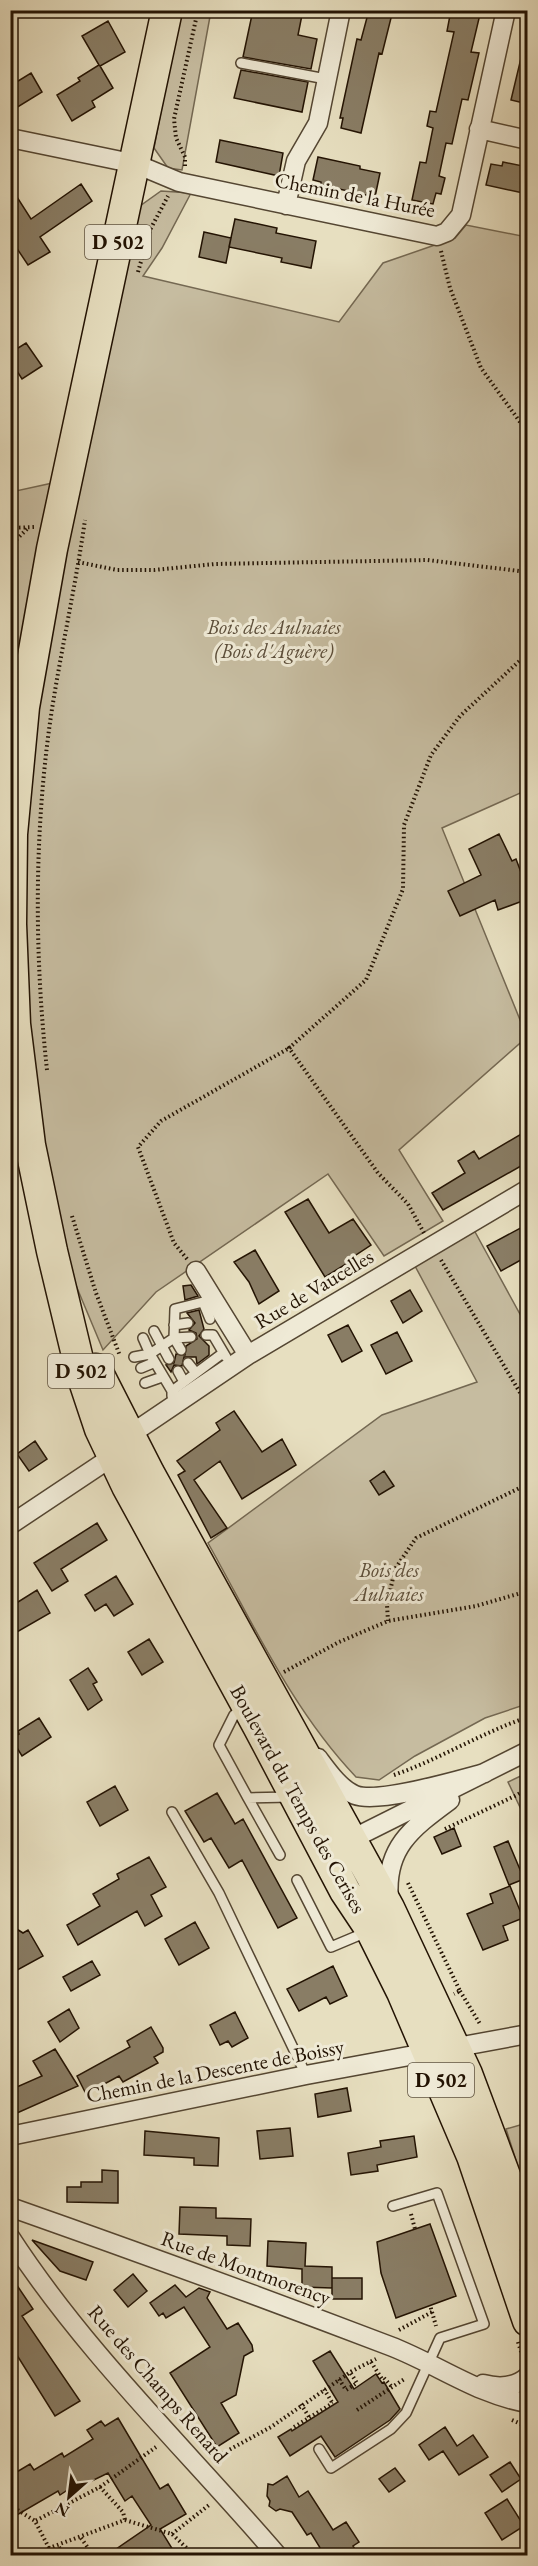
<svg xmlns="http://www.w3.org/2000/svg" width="538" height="2566" font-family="'EB Garamond',serif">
<rect width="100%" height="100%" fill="#e7dfc0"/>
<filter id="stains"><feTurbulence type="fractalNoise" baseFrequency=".00333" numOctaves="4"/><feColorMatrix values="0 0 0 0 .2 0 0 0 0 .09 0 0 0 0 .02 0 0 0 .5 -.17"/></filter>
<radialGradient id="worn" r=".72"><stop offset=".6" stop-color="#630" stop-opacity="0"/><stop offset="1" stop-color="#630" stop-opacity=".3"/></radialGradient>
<!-- green -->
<path fill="#c6bca0" stroke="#746852" stroke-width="1.5" d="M180,11H211L182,170L168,168L154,148Z
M161,191L191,193L162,248L143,276L339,322L383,263L455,238L466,225L527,237V790L442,828L527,1037L399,1150L443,1221L384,1256L328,1174L156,1292L103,1350L57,1240L11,986V492L66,480L140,206Z
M474,1230L527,1327V1704L485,1718L415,1756L379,1780L356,1777C292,1710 253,1623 208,1543L382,1415L477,1382L415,1266Z
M527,1773V1822L508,1782Z
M527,2123V2195L506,2129Z"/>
<!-- building -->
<path fill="#897d65" stroke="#231303" stroke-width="1.5" d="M253,10H303L298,35L317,39L311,69L243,57Z
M369,10H393L382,54L379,53L361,133L341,128L343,118H340L357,39L361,40Z
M451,10H481L471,52L479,53L468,100L462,99L452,144L446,143L439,176L445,178L441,194L436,193L433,204L412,200L420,162L426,163L433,128L427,126L430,111L436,112L454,32L447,31Z
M108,21L125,52L100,66L113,88L92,101L95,107L72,121L57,95L80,81L78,78L99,65L82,36Z
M521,58L528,59V104L511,100Z
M241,70L308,82L302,112L234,98Z
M31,73L42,92L16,108L10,99V86Z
M220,140L283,153L279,176L216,162Z
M318,157L360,166V169L380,173L375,197L321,185V182L313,180Z
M503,162L528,167V194L486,185L491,164L502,166Z
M81,184L92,201L40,237L50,252L28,265L10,238V186L31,219Z
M235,219L277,228L276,233L316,241L311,268L281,262L282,258L229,247Z
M204,232L231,238L226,263L199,257Z
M26,343L42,366L22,379L10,360V353Z
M499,834L512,861L516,859L528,891V899L498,910L495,900L460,916L448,891L481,875L469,849Z
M528,1130V1162L443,1210L432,1193L465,1173L458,1161L474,1151L479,1159Z
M308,1199L329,1233L353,1219L371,1245L353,1257L354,1259L325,1277L285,1212Z
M528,1224V1256L501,1271L487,1246Z
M255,1250L279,1291L259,1304L249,1282L234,1262Z
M191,1285L198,1296L185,1300L183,1286Z
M410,1290L422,1311L403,1323L391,1301Z
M199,1310L204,1329L199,1336L209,1346V1355L197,1364L196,1357H184L182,1366L174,1365L171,1372L166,1365L174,1363L176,1354L185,1355L186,1346L197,1339L196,1333L189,1330L195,1323L187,1313Z
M348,1325L362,1351L342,1362L328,1335Z
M397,1332L412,1361L386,1374L371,1345Z
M234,1411L262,1452L282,1439L296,1465L242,1499L220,1461L194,1480L227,1528L211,1538L178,1475L185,1471L177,1461L220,1430L216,1423Z
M35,1441L47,1459L29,1471L17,1454Z
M384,1471L394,1486L379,1495L370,1481Z
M97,1523L107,1540L61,1569L68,1581L52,1591L34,1563Z
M116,1576L133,1604L114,1616L106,1604L95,1611L85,1595Z
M37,1590L50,1613L10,1636V1607Z
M149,1639L163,1662L142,1675L128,1652Z
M88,1668L97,1682L93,1684L102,1700L88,1710L70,1680Z
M39,1718L51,1737L22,1756L11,1738L19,1734L18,1731Z
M115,1786L128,1810L100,1826L87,1802Z
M217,1793L235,1824L243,1819L297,1918L278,1928L242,1860L229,1868L211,1838L204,1842L185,1811Z
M454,1828L461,1846L442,1854L434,1837Z
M508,1841L524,1879L509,1885L494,1847Z
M149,1857L166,1887L151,1895L162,1916L145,1926L137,1911L78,1945L67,1925L100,1906L93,1894L119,1879L117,1874Z
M510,1886L523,1918L503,1926L508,1940L483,1950L467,1914L493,1903L490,1894Z
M195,1922L209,1948L179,1965L165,1939Z
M12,1926L23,1933L28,1930L43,1956L10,1974Z
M92,1961L100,1975L71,1991L63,1977Z
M333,1966L347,1996L330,2004L326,1997L299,2011L287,1989Z
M69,2009L79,2028L60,2042L48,2022Z
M235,2012L248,2038L232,2047L228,2041L220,2045L210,2025Z
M151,2027L163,2048V2052L154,2057L158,2063L123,2082L119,2076L86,2094L77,2076L130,2047L127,2041Z
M55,2049L78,2086L17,2113L10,2099V2090L42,2076L33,2061Z
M347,2088L351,2111L318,2117L315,2094Z
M290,2128L293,2156L260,2159L257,2131Z
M145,2131L219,2138L218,2166L194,2165V2158L144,2155Z
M414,2136L417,2157L377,2165L378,2171L351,2175L348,2153L381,2147L380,2141Z
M102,2170L118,2171V2203L67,2202V2187H81V2182H102Z
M180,2207L216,2208V2218L251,2219L250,2246L227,2245V2236L179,2234Z
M430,2224L456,2296L396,2318L381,2273L377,2242Z
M32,2240L93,2262L86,2280L60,2271Z
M268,2241L306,2243L305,2266L332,2267V2288L302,2287V2269L267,2266Z
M133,2274L147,2291L128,2307L114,2290Z
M10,2275L33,2309L22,2316L80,2401L55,2416L10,2344Z
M332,2278H362V2299H332Z
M175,2285L186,2297L199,2288L210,2292L207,2298L227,2329L238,2323L252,2345L253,2351L244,2356L236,2395L221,2403L239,2433L217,2447L170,2373L210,2347L184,2307L166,2318L163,2313L159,2316L150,2303Z
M330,2351L354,2389L376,2374L382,2383L384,2382L400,2409L390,2420L335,2457L321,2436L290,2456L278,2437L291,2429L292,2431L338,2402L313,2361Z
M118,2418L160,2489L168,2484L186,2514L160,2529L173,2550L163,2556H106L151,2525L132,2496L125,2501L108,2473L67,2493L66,2491L60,2495L58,2491L10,2519V2476L30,2464L34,2470L62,2453L64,2457L93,2439L87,2430L101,2421L105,2426Z
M445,2427L457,2446L473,2435L488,2457L459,2475L443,2451L429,2460L419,2445Z
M510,2462L521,2479L502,2492L490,2475Z
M395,2468L405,2481L389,2492L379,2479Z
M287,2476L299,2497L308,2491L333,2530L346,2522L359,2542L353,2546L359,2556H325L311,2533L307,2535L292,2512L280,2509L276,2511L269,2506L270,2501L267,2496L268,2484L273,2485Z
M507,2499L524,2526L502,2540L485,2513Z"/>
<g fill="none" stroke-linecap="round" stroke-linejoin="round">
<defs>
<path id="lane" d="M241,63L326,79
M174,1325L188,1323
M154,1331L169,1359
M206,1335H213L226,1357
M181,1350L174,1338L175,1309L203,1302L210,1319
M134,1357L150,1354L143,1338
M188,1363L196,1373
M141,1368L153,1363
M178,1371L184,1382
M145,1383L162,1377
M172,1391L150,1354L174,1338L191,1337
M172,1396V1391L223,1353
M243,1708L234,1715L219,1745L248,1798L291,1797
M248,1798L280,1855
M172,1812L219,1893L306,2075
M297,1880L331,1947L369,1931
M319,2449L331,2468L391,2429L406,2413L440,2338L484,2324L437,2193L393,2206"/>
<path id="street" d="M479,129L528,140
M10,138L136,164L179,182L437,236L447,232L461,215L506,10
M286,205L296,161L318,123L341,10
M196,1271L248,1355
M10,1525L112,1457L140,1428L248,1355L528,1189
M318,1758C327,1770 340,1789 355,1795C379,1804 458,1780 485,1773
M344,1843L528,1751
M389,1900C384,1848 412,1828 450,1800
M10,2136L306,2075L528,2034
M10,2207C138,2252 264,2298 390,2346C437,2364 478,2395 528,2403
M10,2237C86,2354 188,2451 278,2556
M483,2384C498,2388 515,2388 528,2376"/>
<path id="primary" d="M167,10L52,549L24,707L12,834L11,924L15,1024L30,1145L52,1251L81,1372L100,1429L127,1486L258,1726L345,1891L371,1930L402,1992L472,2156L528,2321
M96,1369L149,1473L389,1908L467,2074L528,2237"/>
</defs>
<!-- lane casing -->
<use href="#lane" stroke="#544632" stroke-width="12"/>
<!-- street casing -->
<use href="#street" stroke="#544632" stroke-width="21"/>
<!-- primary casing -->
<use href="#primary" stroke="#231303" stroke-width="33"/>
<!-- path -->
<path stroke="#231303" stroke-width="4" stroke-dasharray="1.5 3" stroke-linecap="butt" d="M185,166V157L176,138L174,119L198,10
M441,251L450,288L481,368L528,433
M138,272L150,230L168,196
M10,528L34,527
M10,546L29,527
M78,562L117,570H154L215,564L427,560L528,572
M47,1070C34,951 34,827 52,709C62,646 76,583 85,520
M72,1216L96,1293L120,1356
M424,1233L408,1204L378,1173L289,1048L366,980L403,889L404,825L431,755L460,716L528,653
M187,1259L174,1243L138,1147L161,1121L291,1047
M441,1260L528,1406
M388,1621L387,1605L395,1569L416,1538L528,1484
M284,1672L339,1642L388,1621L476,1606L528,1591
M394,1775C440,1759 481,1733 528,1717
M445,1829L517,1795L528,1788
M408,1883L460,1991L454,1994
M460,1991L480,2024
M411,2214L415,2229
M432,2312L436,2326
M399,2330L432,2312L430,2305
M518,2342L524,2361
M371,2362L382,2379L384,2378L392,2387
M339,2379L346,2390L357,2383L350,2372
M324,2389L333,2404
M301,2404L309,2417
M357,2410L406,2378
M512,2420L528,2427
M294,2427L333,2403
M214,2458L271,2427L352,2371L376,2359
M100,2487L156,2447
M10,2505L35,2521
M125,2520L172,2534L195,2556
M172,2534L209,2505
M81,2538L91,2552
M59,2547L65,2556
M49,2548L35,2521L100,2487L123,2512L125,2520
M44,2556L49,2548L125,2520
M506,2556L528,2548"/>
<!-- lane -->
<use href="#lane" stroke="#efead6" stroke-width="9"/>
<!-- street -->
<use href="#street" stroke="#efead6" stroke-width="18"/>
<!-- primary -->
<use href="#primary" stroke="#e7dfc0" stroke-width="30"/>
</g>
<g text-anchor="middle" stroke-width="6" stroke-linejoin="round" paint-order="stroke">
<!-- shield labels -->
<g fill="#efead6" stroke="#605442" stroke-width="1.5">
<rect x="85" y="225" width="66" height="34" rx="4.5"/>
<rect x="48" y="1354" width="66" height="34" rx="4.5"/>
<rect x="408" y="2063" width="66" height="34" rx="4.5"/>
</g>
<g font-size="20" font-weight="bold" fill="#231303">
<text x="118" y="249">D 502</text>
<text x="81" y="1378">D 502</text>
<text x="441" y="2087">D 502</text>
</g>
<!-- street labels -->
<g font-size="21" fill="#231303" stroke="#efead6">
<text transform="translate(355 195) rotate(11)" y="7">Chemin de la Hurée</text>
<text transform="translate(314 1289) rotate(-31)" y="7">Rue de Vaucelles</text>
<text transform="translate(298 1799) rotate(61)" y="7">Boulevard du Temps des Cerises</text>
<text transform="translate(215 2071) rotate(-11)" y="7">Chemin de la Descente de Boissy</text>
<text transform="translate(246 2268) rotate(20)" y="7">Rue de Montmorency</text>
<text transform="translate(158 2384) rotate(49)" y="7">Rue des Champs Renard</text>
</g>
<!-- park labels -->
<g font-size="21" font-style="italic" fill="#5c4e3a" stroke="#efead6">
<text x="274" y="634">Bois des Aulnaies<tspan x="274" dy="24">(Bois d'Aguère)</tspan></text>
<text x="389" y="1577">Bois des<tspan x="389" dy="24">Aulnaies</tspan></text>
</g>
</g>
<!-- margin -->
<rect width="538" height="2566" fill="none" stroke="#e7dfc0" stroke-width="36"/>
<rect x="12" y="12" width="514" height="2542" fill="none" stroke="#231303" stroke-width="3"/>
<rect x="18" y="18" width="502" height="2530" fill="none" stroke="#231303" stroke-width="1.5"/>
<!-- north arrow -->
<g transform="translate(69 2497) rotate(208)" stroke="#efead6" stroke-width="4.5" paint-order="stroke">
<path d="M0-4.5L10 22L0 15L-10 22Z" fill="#231303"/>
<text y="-9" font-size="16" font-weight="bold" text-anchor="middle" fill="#231303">N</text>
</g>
<rect width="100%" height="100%" filter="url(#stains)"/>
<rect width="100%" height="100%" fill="url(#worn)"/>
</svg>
